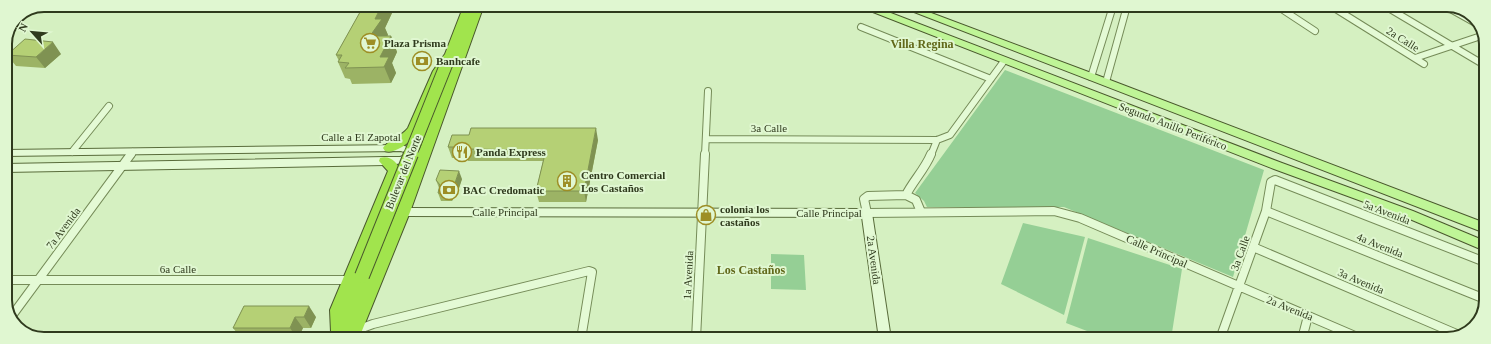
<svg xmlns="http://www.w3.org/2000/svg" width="1491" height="344" font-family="Georgia,serif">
<rect width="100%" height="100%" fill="#d5f0c1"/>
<!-- green -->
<path fill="#95cf95" d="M1005,70L1264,170L1233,277L1064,207H927L924,201L915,193Z
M1023,223L1085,237L1064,315L1001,284Z
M1088,238L1182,269L1171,339H1108L1066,323Z
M771,254L804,255L806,290L771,289Z"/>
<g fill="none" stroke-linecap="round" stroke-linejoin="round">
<defs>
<path id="street-far1" d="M1277,6L1315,31
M1331,6L1424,64
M1385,6L1486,66
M1445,6L1479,25
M1282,9L1292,6
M861,27L991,79
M1415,58L1484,35
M1091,77L1113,6
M1106,82L1127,6
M706,139L937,140L950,135L1004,61
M72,152L109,106
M131,155L133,152
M705,155L708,91
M931,155L937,140"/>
<path id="street" d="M906,195C913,181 925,169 931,154
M1266,211L1485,299
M921,212L916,200L906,195L868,196L864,199L867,213L1054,211L1080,218L1362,339
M1253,247L1459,335
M5,280H350
M11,317L131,154
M354,331L373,324L589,271L592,272L581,339
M696,339L705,154
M1220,339L1266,211L1271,182L1275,180L1485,262
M1302,339L1308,316"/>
<path id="secondary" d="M401,145L421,151L423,153C415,163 398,164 385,165L5,172V164L385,157H400L409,154L401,151L5,156V150Z
M403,208L867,209L871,210L872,213L891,339H879L862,217L403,216L399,215L398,212L399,209Z"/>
<path id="primary" d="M855,5H870L1282,163L1413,211L1485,241V251L1405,217L1274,169Z
M896,5H910L1110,80L1485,223V233Z"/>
<path id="highway" d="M464,5H484L410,212L359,338H343L344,337L338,338L334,337L331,332L330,310L388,171L379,161L380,158C391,155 397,163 401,171L362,270L367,272L369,277L396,212L453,62C432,72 432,129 402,147C396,150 391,153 385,151L383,148C387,141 401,137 408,128L433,71L445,54Z"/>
</defs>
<!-- street-far1 casing -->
<use href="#street-far1" stroke="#758b58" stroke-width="8"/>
<!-- street casing -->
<use href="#street" stroke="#758b58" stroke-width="10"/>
<!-- secondary casing -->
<use href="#secondary" stroke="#596c3b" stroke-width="2"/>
<!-- primary casing -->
<use href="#primary" stroke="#49582c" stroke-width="2"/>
<!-- highway casing -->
<use href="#highway" stroke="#49582c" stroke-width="2"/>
<!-- street-far1 -->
<use href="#street-far1" stroke="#e4fad5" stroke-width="6"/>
<!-- street -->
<use href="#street" stroke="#e4fad5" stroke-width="8"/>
<!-- secondary -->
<use href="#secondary" fill="#e4fad5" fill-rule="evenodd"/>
<!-- primary -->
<use href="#primary" fill="#bff597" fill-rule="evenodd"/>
<!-- highway -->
<use href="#highway" fill="#a1e44d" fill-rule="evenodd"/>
<defs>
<path id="highway-bridge-far1" d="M410,155L448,60"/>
<path id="highway-bridge" d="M362,276L411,154"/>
</defs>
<!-- highway-bridge-far1 casing -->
<use href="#highway-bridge-far1" stroke="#49582c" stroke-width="14" stroke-linecap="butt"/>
<!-- highway-bridge casing -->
<use href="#highway-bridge" stroke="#49582c" stroke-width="16" stroke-linecap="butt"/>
<!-- highway-bridge-far1 -->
<use href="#highway-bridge-far1" stroke="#a1e44d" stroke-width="12"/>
<!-- highway-bridge -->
<use href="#highway-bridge" stroke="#a1e44d" stroke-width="14"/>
</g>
<!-- wall -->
<path fill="#9cb365" d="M364,5H389L392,13L385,28L388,35L387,36H391L397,52L392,63L396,73L391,83L352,84L350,79L345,78L338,62L339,61L336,55Z
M61,54L45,68L16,66L7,55Z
M598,140L586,202H539L536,191L543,161H468L467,158H452L448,147Z
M462,179L458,191H456L452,201H441L438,193L439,188L436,180Z
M244,306L316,317L311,328H303L298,338H241L233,328Z"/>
<!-- shaded-wall -->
<path fill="#7f9252" d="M382,5H389L392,13L385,28L388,35L377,52L370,36L375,19Z
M391,36L397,52L392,63L396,73L391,83L380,57Z
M53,42L61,54L45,68L36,57Z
M596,128L598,140L586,202L584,191Z
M459,171L462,179L458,191L455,183Z
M452,183L456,191L452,201L449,193Z
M309,306L316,317L311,328L304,317Z
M295,317L303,328L298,338H297L290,328Z"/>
<!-- building -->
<path fill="#b5d075" stroke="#7f9252" d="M364,5H382L375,19H382L370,36H391L380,57H389L384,67L345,68L349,63L338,62L342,55H336Z
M25,39L53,42L36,57L7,55Z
M471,128H596L584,191H536L546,150L464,149L465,147H448L452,135H469Z
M440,170L459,171L455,183H452L449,193H438L440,185L436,180Z
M244,306H309L304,317H295L290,328H233Z"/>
<!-- icons -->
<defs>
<symbol id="supermarket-ring" viewBox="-11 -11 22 22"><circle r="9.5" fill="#e0f7d1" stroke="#9d8e25" stroke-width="1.5"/><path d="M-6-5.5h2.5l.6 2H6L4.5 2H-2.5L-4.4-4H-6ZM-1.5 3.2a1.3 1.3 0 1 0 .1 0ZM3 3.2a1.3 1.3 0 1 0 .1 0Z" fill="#9d8e25"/></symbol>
<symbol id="bank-ring" viewBox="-11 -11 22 22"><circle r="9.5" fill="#e0f7d1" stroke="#9d8e25" stroke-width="1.5"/><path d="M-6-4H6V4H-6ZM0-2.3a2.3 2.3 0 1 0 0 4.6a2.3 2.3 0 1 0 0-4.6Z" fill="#9d8e25"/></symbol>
<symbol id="restaurant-ring" viewBox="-11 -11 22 22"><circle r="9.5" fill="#e0f7d1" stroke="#9d8e25" stroke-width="1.5"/><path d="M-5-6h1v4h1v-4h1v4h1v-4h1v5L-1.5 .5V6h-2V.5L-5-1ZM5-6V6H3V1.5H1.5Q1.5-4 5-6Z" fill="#9d8e25"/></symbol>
<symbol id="building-ring" viewBox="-11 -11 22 22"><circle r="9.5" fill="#e0f7d1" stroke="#9d8e25" stroke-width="1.5"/><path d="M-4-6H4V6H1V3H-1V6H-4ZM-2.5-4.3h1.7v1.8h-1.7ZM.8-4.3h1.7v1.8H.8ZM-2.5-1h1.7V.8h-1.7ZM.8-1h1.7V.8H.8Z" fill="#9d8e25"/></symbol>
<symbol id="shop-ring" viewBox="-11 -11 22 22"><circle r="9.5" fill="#e0f7d1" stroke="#9d8e25" stroke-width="1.5"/><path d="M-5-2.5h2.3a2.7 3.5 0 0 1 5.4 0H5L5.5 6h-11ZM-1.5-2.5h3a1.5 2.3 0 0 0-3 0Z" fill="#9d8e25"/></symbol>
</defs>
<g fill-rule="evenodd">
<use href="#supermarket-ring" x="359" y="32" width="22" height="22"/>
<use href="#bank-ring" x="411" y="50" width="22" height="22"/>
<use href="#restaurant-ring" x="451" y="141" width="22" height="22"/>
<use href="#building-ring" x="556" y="170" width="22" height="22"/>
<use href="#bank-ring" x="438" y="179" width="22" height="22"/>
<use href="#shop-ring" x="695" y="204" width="22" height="22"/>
</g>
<g text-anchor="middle" stroke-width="4" stroke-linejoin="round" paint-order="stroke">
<!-- street labels -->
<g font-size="11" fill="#2f3a1d" stroke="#e0f7d1">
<text transform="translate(1403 39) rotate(32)" y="4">2a Calle</text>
<text transform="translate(1173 126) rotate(21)" y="4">Segundo Anillo Periférico</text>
<text x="769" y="132">3a Calle</text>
<text x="361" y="141">Calle a El Zapotal</text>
<text transform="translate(403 172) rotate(-68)" y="4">Bulevar del Norte</text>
<text x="505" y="216">Calle Principal</text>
<text transform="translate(1387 212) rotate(21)" y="4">5a Avenida</text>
<text x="829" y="217">Calle Principal</text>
<text transform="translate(63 228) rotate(-53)" y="4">7a Avenida</text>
<text transform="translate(1380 245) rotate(22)" y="4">4a Avenida</text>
<text transform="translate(1157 251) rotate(24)" y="4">Calle Principal</text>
<text transform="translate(1240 253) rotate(-70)" y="4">3a Calle</text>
<text transform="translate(874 260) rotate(82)" y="4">2a Avenida</text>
<text x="178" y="273">6a Calle</text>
<text transform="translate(688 275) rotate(-87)" y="4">1a Avenida</text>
<text transform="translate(1361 281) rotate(23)" y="4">3a Avenida</text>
<text transform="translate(1290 308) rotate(22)" y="4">2a Avenida</text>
</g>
<!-- poi labels -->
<g font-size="11" font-weight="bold" fill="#2f3a1d" stroke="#e0f7d1" text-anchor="start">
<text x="384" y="47">Plaza Prisma</text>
<text x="436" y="65">Banhcafe</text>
<text x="476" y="156">Panda Express</text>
<text x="581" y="179">Centro Comercial<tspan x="581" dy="13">Los Castaños</tspan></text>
<text x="463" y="194">BAC Credomatic</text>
<text x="720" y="213">colonia los<tspan x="720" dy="13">castaños</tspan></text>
</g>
<!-- neighbourhood labels -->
<g font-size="12" font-weight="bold" fill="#61681a" stroke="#e0f7d1">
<text x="922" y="48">Villa Regina</text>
<text x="751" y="274">Los Castaños</text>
</g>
</g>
<!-- crop -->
<path d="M0 0H1491V344H0ZM44 12H1447A32 32 0 0 1 1479 44V300A32 32 0 0 1 1447 332H44A32 32 0 0 1 12 300V44A32 32 0 0 1 44 12Z" fill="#e0f7d1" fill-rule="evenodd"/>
<path fill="none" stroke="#2f3a1d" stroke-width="2" d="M44 12H1447A32 32 0 0 1 1479 44V300A32 32 0 0 1 1447 332H44A32 32 0 0 1 12 300V44A32 32 0 0 1 44 12Z"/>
<!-- north arrow -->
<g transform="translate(32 32) rotate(297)" stroke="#e0f7d1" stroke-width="3" paint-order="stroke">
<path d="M0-3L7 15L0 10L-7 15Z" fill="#2f3a1d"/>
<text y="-6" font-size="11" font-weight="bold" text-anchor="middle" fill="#2f3a1d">N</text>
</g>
</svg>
